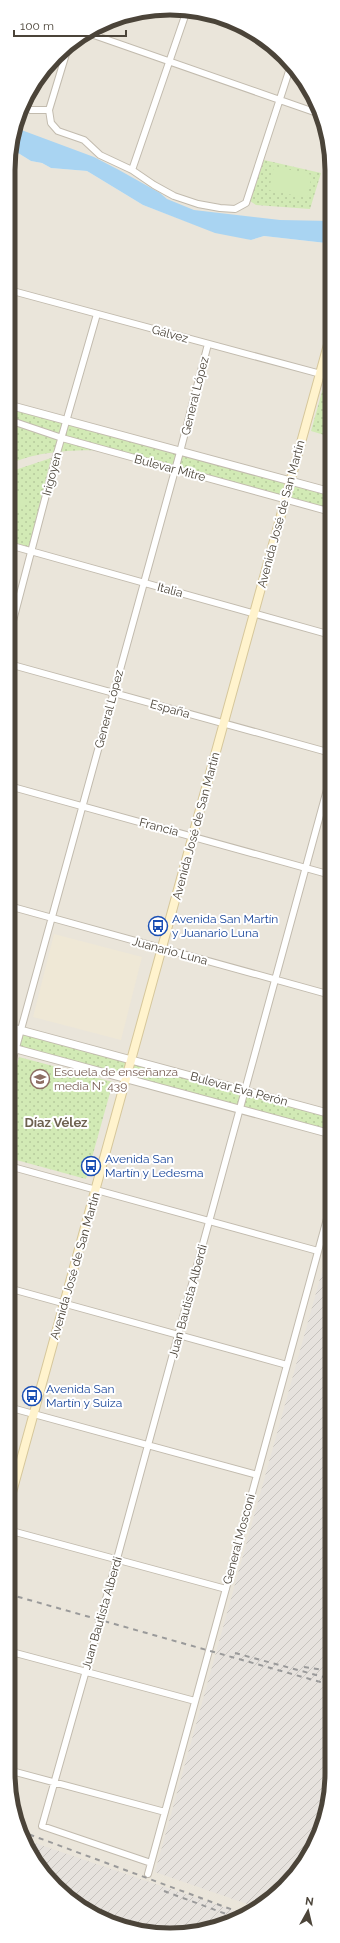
<svg xmlns="http://www.w3.org/2000/svg" width="340" height="1943" font-family="Raleway,sans-serif">
<defs>
<pattern id="industrial-furrows" width="10" height="10" patternUnits="userSpaceOnUse"><rect width="10" height="10" fill="#e6e2dd"/><path d="M-1 1l2-2M0 10L10 0M9 11l2-2" fill="none" stroke="#c7c3be"/></pattern>
<pattern id="grass-dots" width="8" height="8" patternUnits="userSpaceOnUse"><rect width="8" height="8" fill="#d2eab5"/><path d="M2 2h.1M6 6h.1" fill="none" stroke="#b6ca9c" stroke-width="1.8" stroke-linecap="round"/></pattern>
</defs>
<rect width="100%" height="100%" fill="#f6f3ec"/>
<!-- residential -->
<path fill="#eae5da" d="M191,9L241,25L285,56L315,99L332,159V230L242,228L137,192L13,138L30,89L71,42L128,14Z
M10,148L31,161L42,163L51,168L87,171L143,205L193,224L251,240L264,236L326,243L332,241L331,1794L315,1845L277,1895L222,1926L160,1935L108,1923L55,1887L20,1835L8,1773Z"/>
<!-- industrial -->
<path fill="url(#industrial-furrows)" d="M331,1239V1794L315,1845L277,1895L256,1907L155,1872Z
M23,1839L244,1914L222,1926L160,1935L108,1923L55,1887Z"/>
<!-- education -->
<path fill="#efe8d6" d="M54,934L142,957L121,1040L33,1017Z"/>
<!-- grass -->
<path fill="url(#grass-dots)" d="M264,160L321,173L310,209L256,205L250,201Z
M325,381L331,382V437L311,431Z
M9,405L331,492V512L108,451C80,449 33,451 9,465Z
M51,458L29,547L9,541V472Z
M9,1027L331,1114V1134L9,1047Z
M19,1057L113,1082L86,1179L9,1158V1096Z"/>
<!-- pitch -->
<path fill="#d2eab5" d="M274,166L312,175L307,198L269,190Z
M16,491L27,503L9,515V496Z"/>
<!-- water -->
<path fill="#a9d4f2" d="M16,128L94,157L119,170L160,193L167,199L194,210L280,220L332,221V241L326,243L264,236L251,240L215,233L143,205L87,171L51,168L42,163L31,161L10,148Z"/>
<g fill="none" stroke-linecap="round" stroke-linejoin="round">
<defs>
<path id="minor" d="M88,33L320,114
M69,44L49,110L51,123L58,131L84,140L100,155L132,170L154,185L174,196L198,204L220,208L235,209L246,203L291,65
M24,107L31,110H49
M132,170L187,10
M9,290L332,377
M9,420L62,438L331,512
M9,545L331,635
M9,636L57,453L97,314
M9,664L331,753
M9,786L331,875
M9,906L331,995
M9,1073L180,452L208,344
M9,1166L318,1251
M8,1288L287,1365
M8,1407L257,1475
M8,1530L226,1589
M8,1651L195,1701
M8,1770L165,1812
M151,1863L42,1826L100,1621L331,775
M148,1874L331,1204"/>
<path id="tertiary" d="M9,405L331,492
M9,1027L331,1114
M9,1047L331,1134"/>
<path id="secondary" d="M8,1507L332,330"/>
</defs>
<!-- minor casing -->
<use href="#minor" stroke="#c2bbae" stroke-width="8"/>
<!-- tertiary casing -->
<use href="#tertiary" stroke="#c2bbae" stroke-width="9"/>
<!-- secondary casing -->
<use href="#secondary" stroke="#d6c79b" stroke-width="10"/>
<!-- minor -->
<use href="#minor" stroke="#fff" stroke-width="6"/>
<!-- tertiary -->
<use href="#tertiary" stroke="#fff" stroke-width="7"/>
<!-- secondary -->
<use href="#secondary" stroke="#fff3cd" stroke-width="8"/>
<!-- rail -->
<path stroke="#9a9a9a" stroke-width="2" stroke-dasharray="5 5" stroke-linecap="butt" d="M9,167L31,87
M8,1594L331,1685
M235,1653L331,1679
M304,1667L331,1671
M20,1831L244,1914
M164,1891L237,1918"/>
</g>
<!-- icons -->
<defs>
<symbol id="bus-ring" viewBox="-11 -11 22 22"><circle r="9.5" fill="#fff" stroke="#1a4fb4" stroke-width="1.5"/><path d="M-5-6H5V4H4V6H2V4H-2V6H-4V4H-5ZM-3.5-4V0h7V-4ZM-3.5 1.2v1.5H-2V1.2ZM2 1.2v1.5H3.5V1.2Z" fill="#1a4fb4"/></symbol>
<symbol id="university-ring" viewBox="-11 -11 22 22"><circle r="9.5" fill="#fff" stroke="#8d6e63" stroke-width="1.5"/><path d="M0-5L7-2L0 1L-7-2ZM-4 1L0 2.5L4 1V4Q0 6-4 4Z" fill="#8d6e63"/></symbol>
</defs>
<g fill-rule="evenodd">
<use href="#bus-ring" x="147" y="915" width="22" height="22"/>
<use href="#university-ring" x="29" y="1068" width="22" height="22"/>
<use href="#bus-ring" x="80" y="1155" width="22" height="22"/>
<use href="#bus-ring" x="21" y="1385" width="22" height="22"/>
</g>
<g text-anchor="middle" stroke-width="4" stroke-linejoin="round" paint-order="stroke">
<!-- street labels -->
<g font-size="12" fill="#4b4439" stroke="#fff">
<text transform="translate(170 334) rotate(15)" y="4">Gálvez</text>
<text transform="translate(195 396) rotate(-76)" y="4">General López</text>
<text transform="translate(170 468) rotate(15)" y="4">Bulevar Mitre</text>
<text transform="translate(52 474) rotate(-75)" y="4">Irigoyen</text>
<text transform="translate(281 514) rotate(-75)" y="4">Avenida José de San Martín</text>
<text transform="translate(170 590) rotate(15)" y="4">Italia</text>
<text transform="translate(109 709) rotate(-75)" y="4">General López</text>
<text transform="translate(170 709) rotate(15)" y="4">España</text>
<text transform="translate(196 826) rotate(-75)" y="4">Avenida José de San Martín</text>
<text transform="translate(159 827) rotate(15)" y="4">Francia</text>
<text transform="translate(170 951) rotate(15)" y="4">Juanario Luna</text>
<text transform="translate(239 1089) rotate(15)" y="4">Bulevar Eva Perón</text>
<text transform="translate(75 1266) rotate(-74)" y="4">Avenida José de San Martín</text>
<text transform="translate(188 1301) rotate(-75)" y="4">Juan Bautista Alberdi</text>
<text transform="translate(239 1539) rotate(-75)" y="4">General Mosconi</text>
<text transform="translate(102 1613) rotate(-74)" y="4">Juan Bautista Alberdi</text>
</g>
<!-- transit labels -->
<g font-size="12" fill="#164399" stroke="#fff" text-anchor="start">
<text x="172" y="923">Avenida San Martín<tspan x="172" dy="14">y Juanario Luna</tspan></text>
<text x="105" y="1163">Avenida San<tspan x="105" dy="14">Martín y Ledesma</tspan></text>
<text x="46" y="1393">Avenida San<tspan x="46" dy="14">Martín y Suiza</tspan></text>
</g>
<!-- education labels -->
<g font-size="12" fill="#785e54" stroke="#fff" text-anchor="start">
<text x="54" y="1076">Escuela de enseñanza<tspan x="54" dy="14">media N° 439</tspan></text>
</g>
<!-- neighbourhood labels -->
<g font-size="13" font-weight="bold" fill="#6e6250" stroke="#fff">
<text x="56" y="1127">Díaz Vélez</text>
</g>
</g>
<!-- crop -->
<path d="M0 0H340V1943H0ZM170 15H170A155 155 0 0 1 325 170V1773A155 155 0 0 1 170 1928H170A155 155 0 0 1 15 1773V170A155 155 0 0 1 170 15Z" fill="#fff" fill-rule="evenodd"/>
<path fill="none" stroke="#4b4439" stroke-width="5" d="M170 15H170A155 155 0 0 1 325 170V1773A155 155 0 0 1 170 1928H170A155 155 0 0 1 15 1773V170A155 155 0 0 1 170 15Z"/>
<!-- north arrow -->
<g transform="translate(308 1911) rotate(8)" stroke="#ffffff" stroke-width="3" paint-order="stroke">
<path d="M0-3L7 15L0 10L-7 15Z" fill="#4b4439"/>
<text y="-6" font-size="11" font-weight="bold" text-anchor="middle" fill="#4b4439">N</text>
</g>
<!-- scale -->
<path d="M14 30v6h112v-6" fill="none" stroke="#4b4439" stroke-width="2"/>
<text x="20" y="30" font-size="12" fill="#4b4439" stroke="#ffffff" stroke-width="3" paint-order="stroke">100 m</text>
</svg>
